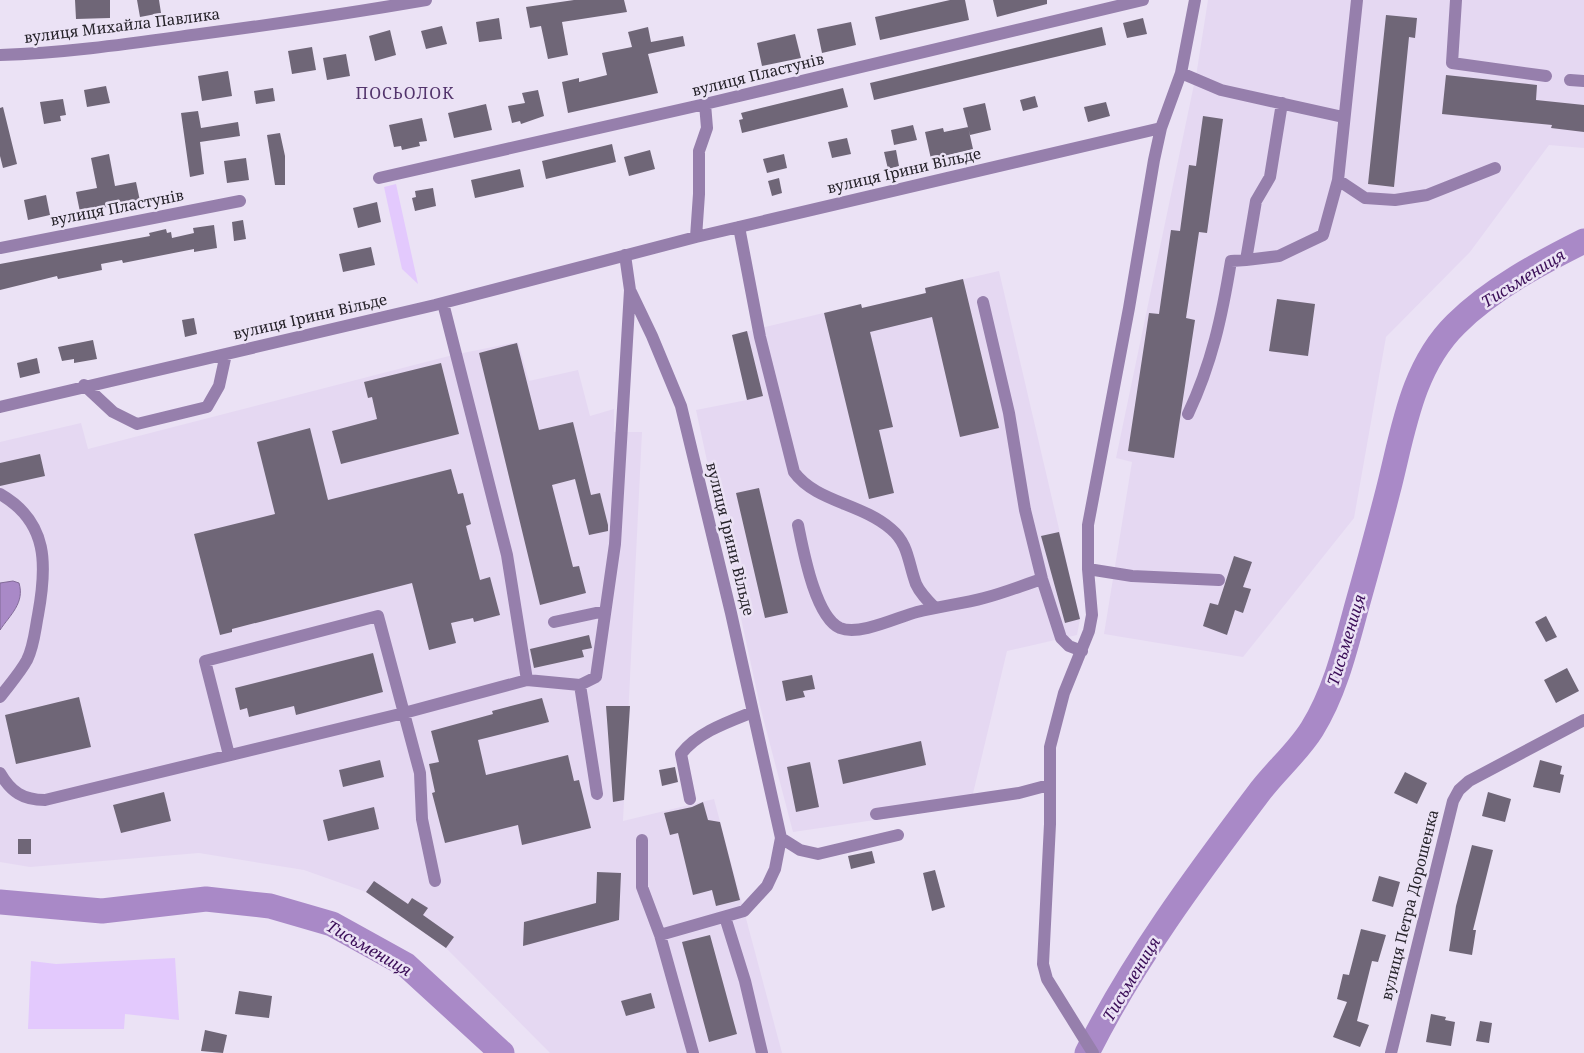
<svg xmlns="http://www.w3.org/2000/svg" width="1584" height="1053" font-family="'Noto Serif',serif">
<rect width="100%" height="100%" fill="#ebe2f5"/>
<!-- built -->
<path fill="#e5d8f2" d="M1208,0H1584V148L1549,145L1470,252L1386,337L1354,518L1243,657L1104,634L1132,462L1116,458L1197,70Z
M999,271L1080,619L1077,635L1007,651L970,806L793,832L760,706L696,410L747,400L732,335L861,304L862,308L925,293V288Z
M518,342L529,381L578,370L590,416L614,409V432H642L623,821L714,799L782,1053H550L446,948L366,892L304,870L199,853L30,867L0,862V442L81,423L88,449L453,355Z"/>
<!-- green -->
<path fill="#e3c9fd" d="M396,184L418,284L402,269L384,187Z
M175,958L179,1020L125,1014L124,1029H28L31,961L56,964Z"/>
<!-- water -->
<path fill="#a989c7" stroke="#826a98" d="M13,581L19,583C25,603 10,615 0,630V583Z"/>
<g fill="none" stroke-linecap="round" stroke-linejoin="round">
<!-- river -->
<path stroke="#a989c7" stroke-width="25" d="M0,902L102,911L206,899L270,906L332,924L406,965L502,1053
M1087,1053C1133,961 1196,876 1258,794C1274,772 1297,753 1312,729C1334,694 1345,650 1356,609C1367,570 1378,530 1388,491C1403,433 1411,368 1456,324C1491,289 1540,263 1584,241"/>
</g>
<!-- building -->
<path fill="#6f6677" d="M75,0H110V18L76,19Z
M137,0H159L161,13L140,17Z
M574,0H624L627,12L562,22L568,55L548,59L541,26L530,28L526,7Z
M950,0H965L969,20L880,40L875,17Z
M993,0H1047V4L997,17Z
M1386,15L1417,18L1415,38L1409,37L1394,187L1368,184Z
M499,18L502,39L479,42L476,22Z
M1143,18L1147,34L1127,38L1123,23Z
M851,22L856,45L822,53L817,29Z
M442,26L447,44L426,49L421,31Z
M648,27L651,42L683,36L685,46L648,54L658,93L568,113L562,82L579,78V82L607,75L602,53L632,47L628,32Z
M1102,27L1106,45L874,100L870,83Z
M390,30L396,55L375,61L369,36Z
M795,34L801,58L762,66L757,43Z
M312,47L316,70L292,74L288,51Z
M346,54L350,76L327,80L323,58Z
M228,71L232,96L202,101L198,76Z
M1446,75L1537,85L1536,100L1584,105V132L1551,128L1552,125L1442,114Z
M106,86L110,103L87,107L84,90Z
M273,88L275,101L256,104L254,91Z
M843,88L848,107L742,133L739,120L743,119L741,113Z
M538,90L544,116L521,124L520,121L512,123L508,106L525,103L522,93Z
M1035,96L1038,107L1023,111L1020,100Z
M63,99L66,115L60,116L61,121L44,124L40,102Z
M1106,102L1110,116L1088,122L1084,107Z
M985,103L991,130L970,135L963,108Z
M486,104L492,130L454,138L448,113Z
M3,107L17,164L3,168L0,156V108Z
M198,111L201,128L238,122L240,136L200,142L204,174L190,177L181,113Z
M1203,116L1223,119L1207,233L1199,232L1186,318L1195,320L1174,458L1128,451L1149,313L1159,314L1171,230L1180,231L1189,165L1196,166Z
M422,118L427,141L419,142L420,146L402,150L401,146L394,147L389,125Z
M913,125L917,140L894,145L891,130Z
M968,127L973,149L931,159L925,132L943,128L944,132Z
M280,133L285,156V185H275L267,135Z
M847,138L851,154L832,158L828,142Z
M612,144L616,162L546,179L542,161Z
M650,150L655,169L629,176L624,157Z
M896,150L899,166L888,169L884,152Z
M109,154L115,186L136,182L140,201L80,212L76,192L97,188L91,158Z
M784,154L787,168L767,173L763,159Z
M246,158L249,180L227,183L224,161Z
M520,169L524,187L475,198L471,180Z
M779,178L782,193L772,196L768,181Z
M433,188L436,206L415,211L412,198L416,197L415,191Z
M46,195L50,215L28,220L24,200Z
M377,202L381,222L358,228L353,208Z
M243,220L246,239L234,241L232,222Z
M214,225L217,248L194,252V249L123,263L122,260L101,264L102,270L58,279L57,276L0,290V264L150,236L149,233L166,229L167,233L171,232L172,238L194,233L193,228Z
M371,247L375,265L343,272L339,254Z
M963,279L999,428L960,437L932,317L870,332L893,427L879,430L894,493L869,499L824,313L861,304L862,308L926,293L925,288Z
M1277,299L1315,304L1308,356L1269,351Z
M194,318L197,334L185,337L182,320Z
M747,331L763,396L747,400L732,335Z
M93,340L97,359L74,363V359L62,361L58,347Z
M517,343L539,430L573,422L591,495L600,493L608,525V531L589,535L575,479L552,485L573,567L579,566L586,593L540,605L479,353Z
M37,358L40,373L20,378L17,363Z
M441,363L459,434L341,464L332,431L377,419L372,397L368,398L364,382Z
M310,428L328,500L451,469L458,494L463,493L471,524L466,526L480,580L490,577L500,615L474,622L473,618L451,623L456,643L429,650L412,583L232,629V632L220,635L194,534L275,514L257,442Z
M40,454L45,476L0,486V463Z
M759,488L788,613L765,618L736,493Z
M1059,532L1080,619L1065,623L1041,536Z
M1234,556L1252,562L1243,587L1251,589L1243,613L1235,610L1227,635L1203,626L1210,603L1218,605Z
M1546,616L1557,637L1546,642L1535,622Z
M589,635L592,648L582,650L584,657L534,668L530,649Z
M373,653L383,692L296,715L294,706L249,717L247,708L240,710L235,688Z
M1567,668L1579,691L1556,703L1544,680Z
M812,675L815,689L803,691L805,697L786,701L782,681Z
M79,697L91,747L16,764L5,715Z
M542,698L549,722L478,740L486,775L568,755L574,781L579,780L591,828L522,845L518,825L445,843L432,793L435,792L429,764L439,762L431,731L493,714L492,711Z
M606,706H630L624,800L613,802Z
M921,741L926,765L843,784L838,760Z
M380,760L384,777L343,787L339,770Z
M1540,760L1562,766L1560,774L1564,775L1560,793L1533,787Z
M810,762L819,807L796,812L787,767Z
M675,767L678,782L662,786L659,770Z
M1405,772L1427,783L1417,804L1394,793Z
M164,792L171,821L121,833L113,805Z
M1488,792L1511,799L1505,822L1482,816Z
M703,802L708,820L720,822L740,900L716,906L712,890L693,895L678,833L670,835L664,813L692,807Z
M374,807L379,829L328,841L323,820Z
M18,839H31V854H18Z
M1472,845L1493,850L1473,930H1476L1472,955L1449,951L1456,906Z
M872,851L875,863L851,869L848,856Z
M935,870L945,907L932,911L923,873Z
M597,872L621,873L619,920L523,946L524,922L596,903Z
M1379,876L1400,882L1393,907L1372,901Z
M374,881L408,904L412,898L428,908L423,915L454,937L446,948L366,892Z
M1361,929L1386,935L1378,962L1372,961L1357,1021L1369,1025L1360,1047L1333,1037L1347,1002L1337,999L1343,974L1349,975Z
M710,935L737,1034L709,1042L682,942Z
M239,991L272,996L269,1018L235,1014Z
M651,993L655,1008L626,1016L621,1001Z
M1431,1014L1446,1017L1445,1020L1455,1022L1451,1046L1426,1042Z
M1480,1021L1492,1023L1489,1043L1476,1041Z
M205,1030L227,1035L223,1053L201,1051Z"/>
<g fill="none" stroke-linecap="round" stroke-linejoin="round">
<!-- minor -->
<path stroke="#967fac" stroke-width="12" d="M1456,0L1452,63L1546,76
M0,55C67,53 134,43 200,34C276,24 351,13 426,0
M1181,73L1221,90L1343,117
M1570,80L1584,81
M379,178L705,104L1143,0
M1338,180L1365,198L1395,200L1427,195L1495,168
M739,227L760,337L794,472C816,502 861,503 891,529C909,544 908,563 916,584C920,593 927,600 935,608
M696,237L699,194V151L707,128L705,104
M0,248L240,201
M625,255L630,290L652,336L681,406L731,613L781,838L775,869L767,886L744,911L660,935
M1246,260L1279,256L1323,235L1338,180L1357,0
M983,302L1009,413L1025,510L1042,579L1061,638L1069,646L1082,651
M443,303L507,555L527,680L580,685L596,677L615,544L630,290
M84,385L113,412L137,424L207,407L219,386L226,354
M0,407L435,305L696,237L1161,128
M1188,414C1212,363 1222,316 1231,261L1246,260L1256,201L1270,177L1282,103
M0,494C49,522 47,566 38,615C35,630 34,646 27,660C20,673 9,685 0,697
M798,525C803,549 815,617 840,628C860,636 898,617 917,612C940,606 962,604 984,598C1004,593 1023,585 1042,579
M1088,569L1132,576L1219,580
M554,622L605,611
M580,685L597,794
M229,755L205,661L378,616L420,773L422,819L435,881
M0,773C11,792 23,800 45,800L404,713L527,680
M690,799L681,754C698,732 728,722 753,712
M876,814L1019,793L1049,785
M781,838L800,850L818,854L898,835
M642,840V887L660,935L693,1053
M725,917L745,981L762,1053
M1093,1053L1047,979L1043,964L1050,824V747L1064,693L1089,631L1092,615L1088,569V525L1129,308L1154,160L1161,128L1181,73L1195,0
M1391,1053L1453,801L1459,790L1469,781L1584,720"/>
</g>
<g text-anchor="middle" stroke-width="5" stroke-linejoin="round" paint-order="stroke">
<!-- street labels -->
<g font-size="15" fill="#26232a" stroke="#ebe2f5">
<text transform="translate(122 26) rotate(-7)" y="5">вулиця Михайла Павлика</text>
<text transform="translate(758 75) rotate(-14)" y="5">вулиця Пластунів</text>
<text transform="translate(904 171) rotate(-13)" y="5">вулиця Ірини Вільде</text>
<text transform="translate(117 208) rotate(-11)" y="5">вулиця Пластунів</text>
<text transform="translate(310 317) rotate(-13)" y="5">вулиця Ірини Вільде</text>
<text transform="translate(730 539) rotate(76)" y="5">вулиця Ірини Вільде</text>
<text transform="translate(1410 905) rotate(-76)" y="5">вулиця Петра Дорошенка</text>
</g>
<!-- neighbourhood labels -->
<g font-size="16" letter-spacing="1" fill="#52336c" stroke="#ebe2f5">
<text x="405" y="99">ПОСЬОЛОК</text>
</g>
<!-- water labels -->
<g font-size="16" font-style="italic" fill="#3b0e58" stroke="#ebe2f5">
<text transform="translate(1523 278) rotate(-32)" y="6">Тисьмениця</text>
<text transform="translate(1346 640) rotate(-73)" y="6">Тисьмениця</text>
<text transform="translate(369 948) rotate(30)" y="6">Тисьмениця</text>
<text transform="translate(1131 979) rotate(-59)" y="6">Тисьмениця</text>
</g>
</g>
</svg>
